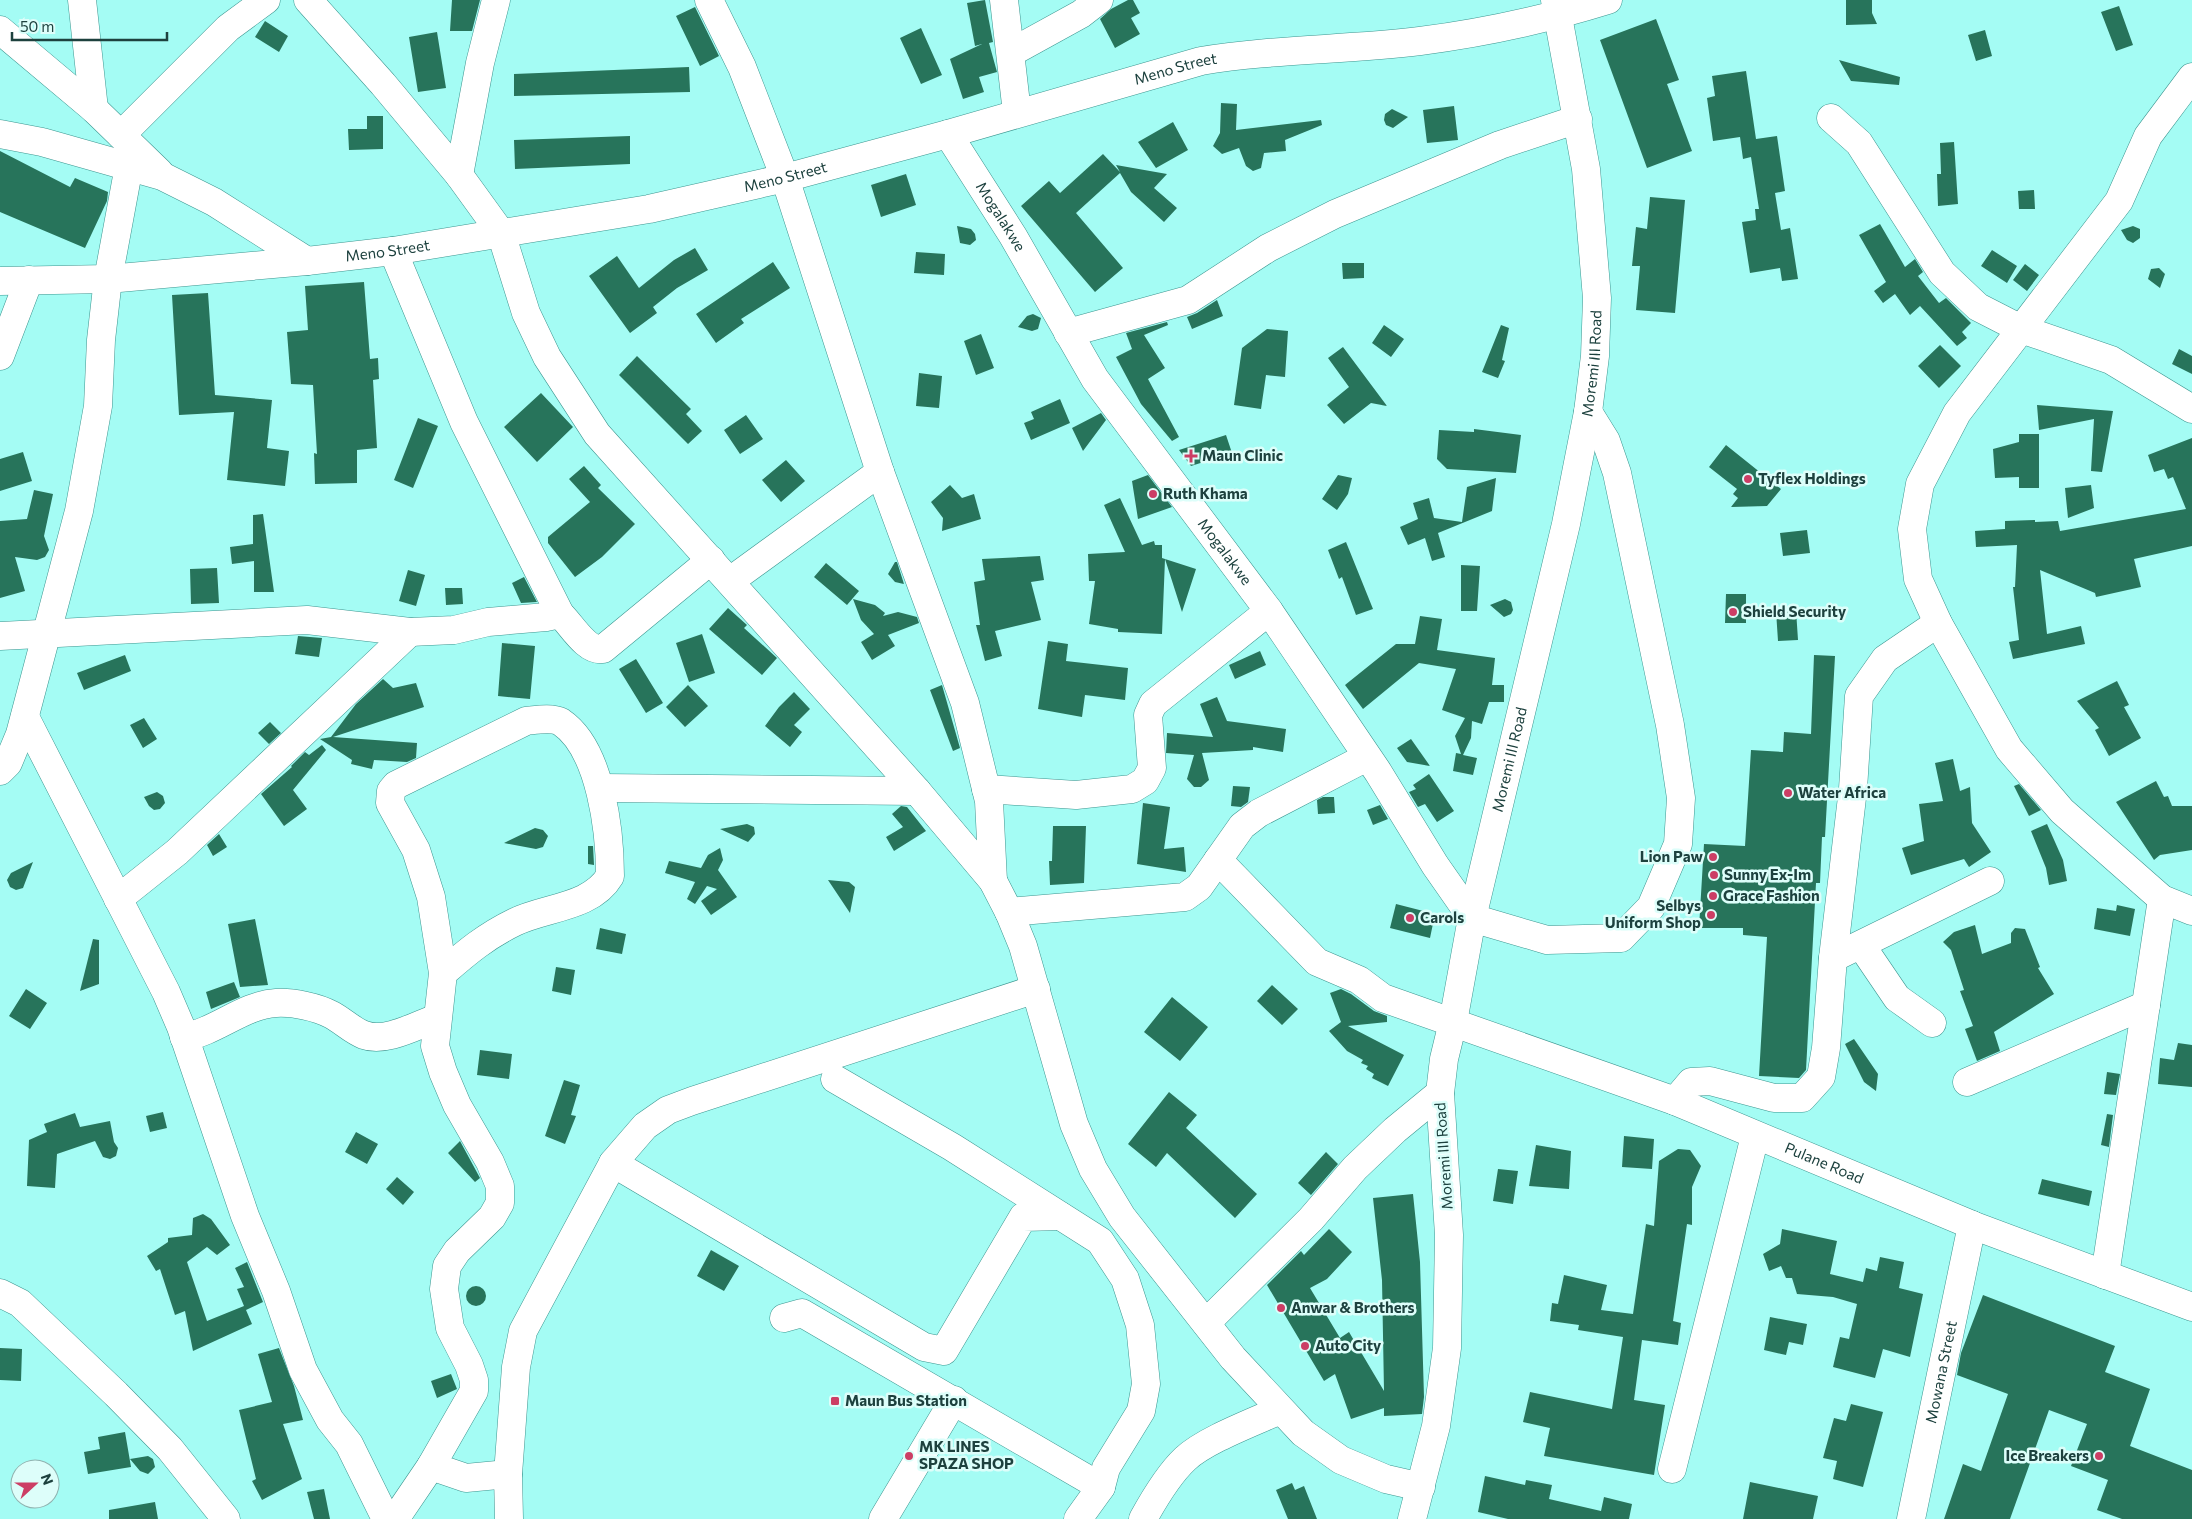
<svg xmlns="http://www.w3.org/2000/svg" width="2192" height="1519" font-family="Commissioner,sans-serif">
<rect width="100%" height="100%" fill="#a4fcf4"/>
<!-- building -->
<path fill="#27745b" d="M452,0H480L472,31H450Z
M985,0L993,42L989,43L997,72L979,77L984,92L963,99L950,59L982,44L975,46L967,3Z
M1128,0H1133L1140,13L1131,18L1140,34L1115,48L1100,19L1111,9Z
M1846,0H1872V13L1877,24L1846,25Z
M2119,6L2133,45L2116,51L2101,12Z
M695,7L719,56L700,66L676,16Z
M1656,19L1679,80L1667,84L1692,151L1647,168L1600,40Z
M265,21L288,36L279,52L255,37Z
M921,28L942,75L921,84L900,38Z
M1985,30L1992,56L1976,61L1968,35Z
M437,32L446,88L418,92L409,37Z
M1839,60L1900,77L1899,85L1851,81Z
M689,67L690,92L514,96V74Z
M1746,71L1756,139L1777,136L1785,191L1775,193L1781,230L1790,228L1798,279L1782,281L1780,268L1750,273L1742,222L1756,220L1755,209H1759L1751,157L1743,159L1740,137L1713,141L1707,98L1715,96L1712,76Z
M1221,103L1237,104L1236,130L1321,120L1322,125L1285,140L1286,151L1264,153L1261,168L1253,171L1246,166L1239,148L1222,154L1213,146L1220,133Z
M1454,106L1458,140L1427,143L1423,110Z
M1392,109L1408,117L1393,128L1386,125L1384,120L1385,114Z
M367,116H383V149L349,150L348,129H367Z
M1173,122L1188,150L1156,168L1138,142Z
M630,136V164L515,169L514,140Z
M1954,142L1958,204L1938,206L1937,174H1941L1940,143Z
M0,151L70,187L75,178L108,192L107,201L85,248L0,212Z
M1103,154L1120,172L1116,165L1167,174L1154,188L1177,208L1164,222L1131,192L1120,173L1076,213L1123,268L1095,292L1021,206L1049,181L1060,193Z
M906,174L916,205L881,217L871,185Z
M2034,190L2035,209H2019L2018,191Z
M1650,197L1685,200L1675,313L1636,310L1640,266H1632L1636,227L1647,229Z
M1880,224L1905,267L1915,259L1923,272L1918,276L1939,303L1946,298L1971,323L1962,332L1967,338L1957,346L1920,306L1910,315L1895,294L1883,303L1874,291L1886,282L1859,235Z
M957,226L971,229L975,234L976,240L970,245L960,243Z
M2133,226L2140,229V238L2133,243L2127,240L2121,230Z
M695,248L708,270L677,288L653,307L657,313L630,333L589,276L617,256L639,288L674,260Z
M1992,250L2017,266L2007,283L1981,266Z
M916,252L945,254L944,275L914,273Z
M773,262L790,288L741,319L744,323L716,343L696,314Z
M1342,263H1364V278L1343,279Z
M2025,264L2039,275L2027,291L2013,280Z
M2159,268L2165,274L2160,288L2148,279L2151,269Z
M364,282L370,359L378,358L379,379L373,380L377,448L357,450V483L315,484L314,453L317,454L313,385L291,384L287,332L308,330L305,286Z
M208,293L215,395L272,400L267,448L289,451L285,486L227,480L234,412L179,415L172,295Z
M1217,300L1223,316L1192,329L1187,317L1197,313Z
M1033,314L1041,318L1038,329L1032,331L1018,327L1027,316Z
M1167,322L1168,325L1144,335L1165,368L1148,379L1179,437L1172,441L1141,404L1116,357L1132,349L1126,333Z
M1384,325L1404,339L1391,357L1372,343Z
M1501,325L1509,328L1502,360L1505,361L1498,378L1482,372Z
M1267,329L1288,331L1285,377L1266,375L1261,409L1234,405L1242,348Z
M981,334L994,368L976,375L964,341Z
M1940,345L1961,366L1939,388L1918,366Z
M1343,347L1387,406L1371,403L1344,424L1327,405L1349,387L1328,358Z
M2179,349L2192,356V374L2172,364Z
M637,356L691,409L686,414L702,431L688,444L619,375Z
M919,373L942,376L939,408L916,406Z
M541,393L573,427L537,462L504,427Z
M1060,399L1070,423L1031,440L1024,423L1034,419L1031,412Z
M2037,405L2113,411L2102,472L2091,471L2094,419L2039,430Z
M1101,413L1106,420L1083,451L1072,428Z
M746,415L763,439L740,454L724,430Z
M418,418L438,426L413,488L394,480Z
M1474,429L1521,435L1516,473L1447,469L1437,459L1439,430L1474,432Z
M2019,434H2039V488H2019V477L1995,478L1993,449L2019,442Z
M1226,435L1232,453L1191,466L1179,450Z
M2192,438V546L2134,559L2141,587L2096,597L2095,593L2040,570L2047,634L2081,626L2085,644L2013,659L2009,642L2019,640L2013,587H2015L2017,545L1976,547L1975,531L2005,529V521L2035,520V522L2058,521L2060,531L2186,509L2173,477L2168,479L2164,469L2154,472L2148,455Z
M1726,445L1781,489L1767,506L1731,507L1738,498L1733,494L1737,489L1709,467Z
M23,452L32,481L0,491V459Z
M786,460L805,481L781,502L762,480Z
M584,466L601,485L598,488L635,524L602,557L575,577L548,543V537L590,502L569,479Z
M1148,475L1172,507L1138,519L1132,481Z
M1338,475L1352,478L1348,494L1337,510L1322,499Z
M1496,478L1492,511L1438,533L1445,557L1432,561L1425,538L1408,545L1400,527L1418,519L1413,503L1429,498L1434,518L1462,522L1467,487Z
M950,485L962,498L974,494L981,519L942,531L943,518L931,502Z
M2091,485L2094,508L2068,518L2065,488Z
M34,490L53,494L44,536L49,550L45,557L37,560L15,557L25,591L0,598V521L27,519Z
M1120,498L1142,545L1154,541L1155,545H1162V558L1165,559L1162,634L1118,632V629L1089,624L1095,581H1089L1088,554L1125,552L1104,505Z
M263,514L274,592H254V561L232,564L230,547L253,544V515Z
M1807,530L1810,553L1783,556L1780,533Z
M1346,542L1373,609L1356,615L1342,577L1339,579L1328,550Z
M1040,556L1044,580L1031,582L1041,620L995,631L1002,656L985,661L976,625H980L974,582L985,580L982,559Z
M1165,559L1196,569L1182,612Z
M895,562H897L904,584L895,582L888,574Z
M826,563L859,591L847,605L814,577Z
M1461,565L1480,566L1477,611H1461Z
M217,568L219,603L191,604L190,569Z
M408,570L425,575L416,606L399,601Z
M524,577L537,602L521,603L512,583Z
M445,588H462L463,604L446,605Z
M1726,594H1746V623H1725Z
M853,599L875,605L885,613L883,616L898,612L917,617L919,623L888,635L895,646L872,660L861,642L874,634L861,620Z
M1505,599L1511,602L1513,610L1511,614L1504,617L1490,605Z
M728,608L747,625L744,628L777,658L762,675L709,629Z
M1796,610L1798,640L1778,641L1776,611Z
M1420,616L1442,619L1437,650L1495,658L1492,685H1504V702H1489L1482,724L1472,721L1471,738L1463,755L1477,758L1473,775L1453,771L1456,753L1461,754L1455,736L1465,718L1442,710L1456,669L1419,663L1363,709L1345,685L1396,644H1415Z
M702,634L715,673L689,682L676,643Z
M298,636L322,638L319,657L295,654Z
M1048,641L1068,644L1066,661L1128,668L1125,700L1085,695L1082,717L1038,709Z
M502,643L535,646L530,699L498,696Z
M1260,651L1266,665L1235,679L1229,665Z
M125,655L131,671L84,690L77,673Z
M1814,655L1835,656L1825,837H1822L1820,883H1816L1806,1070L1799,1078L1759,1076L1767,937L1743,935V928H1699L1704,844L1745,846L1751,750L1783,752L1784,732L1811,734Z
M636,659L663,703L646,713L619,669Z
M383,679L393,688L416,683L424,707L333,737L417,743L416,758L407,762L374,760L372,769L351,764L352,760L320,739L331,737L356,704Z
M2117,681L2129,705L2124,707L2141,738L2109,756L2095,730L2099,728L2077,701Z
M688,685L708,706L685,727L666,707Z
M942,685L960,748L953,751L930,690Z
M794,692L810,709L794,725L802,732L790,747L765,726L779,707Z
M1217,697L1227,721L1286,729L1283,752L1253,747V750L1202,753L1209,780L1201,787H1194L1187,779L1194,755L1166,753L1167,733L1213,737L1200,704Z
M144,718L157,739L143,748L130,725Z
M270,722L281,733L269,744L258,733Z
M1411,739L1430,766L1407,762L1397,748Z
M322,745L326,750L293,790L307,809L284,826L261,794L292,767L291,766L305,752L309,755Z
M1953,759L1960,791L1970,787L1972,823L1991,852L1969,867L1964,859L1911,875L1902,848L1924,841L1919,804L1943,801L1935,763Z
M1429,774L1454,811L1437,822L1425,804L1418,807L1409,792L1416,789L1413,785Z
M2156,781L2164,797L2168,796L2172,806H2192V850L2160,855L2154,860L2116,802Z
M2019,784L2041,810L2029,816L2014,786Z
M1233,786L1250,787L1248,802L1241,807L1231,806Z
M157,792L163,796L165,803L160,809L154,810L149,806L144,797Z
M1323,797H1334L1335,813L1318,814L1317,800Z
M1143,803L1170,807L1164,849L1184,847L1186,872L1137,864Z
M1380,805L1388,819L1373,825L1367,810Z
M901,806L907,807L926,831L894,851L886,837L903,827L892,814Z
M747,824L754,827L755,834L748,842L720,829Z
M2047,824L2063,860L2067,881L2049,885L2046,868L2031,831Z
M1053,826H1086L1084,883L1050,885L1049,861H1052Z
M535,828L543,830L548,836L543,847L536,849L504,843Z
M219,834L227,847L213,856L207,845Z
M588,846H593L594,865L588,864Z
M720,848L723,860L718,870L737,897L711,915L701,901L717,889L707,886L695,904L687,899L695,882L665,873L669,861L701,868L708,855Z
M33,862L23,888L16,890L10,887L7,880L11,873Z
M828,880L849,882L855,887L850,913Z
M1396,904L1435,914L1430,938L1390,928Z
M2117,905L2135,909L2130,936L2094,929L2097,908L2116,911Z
M255,919L268,985L240,987L228,924Z
M1975,925L1982,954L2011,943V933L2015,928L2025,929L2040,967L2038,968L2054,994L1994,1032L2000,1051L1977,1061L1965,1029L1973,1026L1960,991L1964,990L1951,950L1943,942L1954,932Z
M600,928L626,934L622,954L596,949Z
M93,939L99,940V984L80,991Z
M556,967L575,970L571,995L552,991Z
M234,982L240,997L211,1009L206,992Z
M1272,985L1298,1009L1282,1025L1257,1001Z
M26,989L47,1003L30,1029L9,1016Z
M1341,989L1351,994L1374,1011L1387,1016V1022L1348,1026L1404,1055L1388,1086L1372,1078L1374,1074L1366,1069L1368,1066L1361,1063L1363,1060L1347,1051L1329,1031L1341,1022L1330,993Z
M1172,997L1208,1027L1180,1061L1144,1032Z
M1854,1039L1878,1074L1876,1091L1864,1082L1845,1044Z
M2178,1043L2192,1045V1087L2158,1084L2160,1058L2174,1060Z
M480,1050L512,1054L509,1079L477,1075Z
M2107,1072L2120,1074L2116,1095L2104,1094Z
M564,1080L580,1085L571,1115L576,1116L565,1144L545,1136Z
M1169,1092L1197,1115L1186,1128L1257,1194L1235,1218L1167,1153L1156,1167L1128,1144Z
M163,1112L167,1128L150,1132L146,1116Z
M75,1113L80,1127L110,1121L114,1142L118,1148L116,1156L110,1159L103,1157L95,1141L57,1154L55,1188L27,1186L29,1140L47,1132L44,1124Z
M2107,1114L2113,1115L2109,1147L2101,1145Z
M356,1132L378,1144L367,1164L345,1152Z
M1624,1136L1654,1139L1652,1169L1622,1167Z
M460,1141L480,1178L475,1182L448,1153Z
M1536,1145L1571,1151L1569,1189L1529,1186Z
M1678,1149L1690,1150L1701,1166L1692,1187V1225L1687,1224L1673,1321L1681,1323L1678,1345L1642,1340L1634,1400L1665,1405L1654,1475L1544,1456L1550,1428L1523,1422L1530,1392L1612,1409L1623,1337L1578,1330L1579,1325L1550,1321L1552,1303L1558,1304L1564,1275L1607,1285L1601,1310L1633,1314L1646,1224L1654,1226L1659,1161Z
M1326,1152L1338,1164L1311,1195L1298,1183Z
M1498,1169L1518,1171L1513,1204L1493,1201Z
M397,1177L414,1192L403,1205L386,1189Z
M2042,1179L2092,1191L2089,1206L2038,1194Z
M1413,1194L1420,1262L1424,1397L1422,1414L1384,1416V1408L1351,1419L1335,1374L1324,1381L1267,1285L1301,1251L1304,1255L1329,1229L1352,1252L1327,1279L1310,1288L1340,1338L1349,1332L1384,1391L1382,1280L1373,1198Z
M203,1214L211,1219L230,1245L217,1255L207,1247L187,1262L207,1321L244,1306L237,1289L244,1287L235,1268L247,1262L263,1302L246,1310L252,1324L193,1351L185,1311L175,1315L160,1269L156,1271L147,1256L168,1242V1238L192,1235L193,1218Z
M1782,1229L1837,1241L1830,1274L1863,1282L1866,1268L1877,1271L1880,1257L1904,1262L1899,1288L1923,1294L1910,1357L1883,1349L1875,1378L1833,1367L1840,1337L1849,1339L1857,1304L1833,1297L1797,1294L1792,1278H1786L1781,1266L1769,1271L1763,1254L1780,1244Z
M711,1250L739,1266L724,1291L697,1276Z
M466 1296a10 10 0 1 1 20 0a10 10 0 1 1-20 0Z
M1983,1295L2115,1346L2105,1372L2150,1389L2130,1446L2192,1470V1519H2122L2097,1510L2108,1480L2071,1466L2087,1424L2049,1410L2010,1519H1944L1963,1464L1981,1471L2008,1394L1957,1375L1961,1353Z
M1770,1317L1807,1324L1803,1345L1789,1342L1786,1355L1764,1350Z
M0,1348L22,1349L21,1381L0,1380Z
M279,1348L294,1386L303,1420L283,1424L302,1479L262,1500L252,1481L256,1479L239,1410L272,1402L258,1354Z
M451,1374L457,1389L437,1398L431,1381Z
M1851,1404L1883,1412L1863,1487L1833,1479L1837,1461L1823,1458L1834,1418L1846,1421Z
M125,1432L131,1467L88,1474L84,1452L100,1449L98,1437Z
M148,1456L153,1459L155,1467L148,1474L140,1471L130,1459Z
M1485,1476L1525,1485L1526,1480L1552,1485L1549,1499L1601,1511L1604,1497L1632,1504L1629,1519H1508L1478,1512Z
M1750,1482L1818,1496L1813,1519H1743Z
M1292,1483L1295,1490L1304,1486L1317,1519H1288L1276,1490Z
M324,1489L330,1519H314L307,1492Z
M155,1502L158,1519H109V1510Z"/>
<g fill="none" stroke-linecap="round" stroke-linejoin="round">
<defs>
<g id="minor">
<path d="M82,0L94,109"/>
<path d="M308,0L383,84L459,175L501,233L526,313L547,357L597,434L917,791L993,881L1009,912L1023,946L1074,1124L1093,1169L1122,1217L1233,1358L1303,1433L1341,1460L1386,1479L1421,1487"/>
<path d="M709,0L742,67L785,178L880,472L965,703L989,801L993,881"/>
<path d="M1004,0L1017,113"/>
<path d="M0,30L94,109L159,172"/>
<path d="M1012,52L1081,14L1099,0"/>
<path d="M2192,77L2148,136L2119,201L1957,413L1920,484L1912,529L1918,579L1938,623L2009,749L2062,811L2162,899L2192,911"/>
<path d="M1831,118L1859,143L1942,273L1978,307L2021,329L2111,360L2192,409"/>
<path d="M0,134L42,142L162,176L214,202L307,261"/>
<path id="s1" d="M948,134L1013,236L1095,379L1269,611L1378,772L1435,865L1472,918L1547,940L1621,938L1651,907L1678,844L1681,798L1670,725L1617,473L1606,441L1588,412"/>
<path d="M121,135L228,28L266,0"/>
<path d="M459,175L480,63L496,0"/>
<path d="M393,251L464,422L560,614C571,624 586,652 603,649L711,560"/>
<path id="s2" d="M0,281L108,279L307,261L393,251L649,209L785,178L948,134L1201,61C1273,49 1347,50 1420,41C1483,33 1547,19 1608,0"/>
<path d="M1068,333L1188,300L1268,248L1335,214L1500,145L1578,119"/>
<path d="M0,356L29,280"/>
<path d="M730,581L880,472"/>
<path d="M0,636L307,620L410,632L454,630L488,622L546,617L560,614"/>
<path d="M25,717L166,992L181,1027L245,1216L276,1291L303,1370L330,1420L349,1444L386,1519"/>
<path d="M0,771L8,763L20,734L79,511L98,406L101,340L108,279L129,166"/>
<path d="M600,788L917,791"/>
<path d="M986,789L1076,795L1132,789L1145,781L1152,768L1148,715L1153,704L1269,611"/>
<path id="s3" d="M1218,860L1317,962L1359,980L1383,998L1675,1101L1972,1225L2192,1307"/>
<path d="M118,899L177,852L410,632"/>
<path d="M1009,912L1185,897L1199,887L1242,826L1259,813L1367,757"/>
<path d="M1861,945L1897,998L1932,1023"/>
<path d="M1833,958L1990,881"/>
<path d="M443,973C467,952 486,936 515,922C545,907 591,908 610,876C610,832 601,749 561,722C552,717 536,720 526,721L396,785L391,791L390,803L416,850L431,897L443,973L435,1046L443,1072L457,1105L490,1162L500,1186V1203L492,1217L457,1251L447,1266L444,1289L450,1328L469,1365L474,1380V1391L431,1466L466,1478L508,1474"/>
<path d="M184,1037C216,1032 243,1005 276,1003C293,1002 317,1007 332,1015C343,1021 353,1031 364,1035C386,1043 417,1025 437,1018"/>
<path d="M835,1079L952,1147L1100,1241L1125,1279L1140,1325L1146,1384L1141,1411L1106,1468L1101,1487L1078,1519"/>
<path d="M1967,1082L2146,1005"/>
<path d="M1675,1101L1691,1082L1710,1081L1774,1098H1802L1821,1077L1826,1048L1833,958L1853,789L1859,696L1885,659L1938,623"/>
<path d="M613,1163L924,1347L944,1351L1023,1217L1060,1216"/>
<path d="M2105,1275L2162,899"/>
<path d="M0,1293L20,1303L116,1394L170,1449L226,1519"/>
<path d="M784,1318L802,1313L1101,1487"/>
<path d="M1206,1323L1311,1219L1355,1168L1395,1130L1440,1093"/>
<path d="M1672,1469L1755,1136"/>
<path d="M395,1519L431,1466"/>
<path d="M509,1519L508,1474L516,1367L523,1331L613,1163L645,1126L668,1110L692,1101L1036,989"/>
<path d="M883,1519L954,1400"/>
<path d="M1143,1519C1154,1499 1168,1475 1185,1459C1205,1440 1254,1422 1280,1410"/>
<path id="s4" d="M1412,1519L1436,1426L1447,1348L1449,1235L1440,1093L1444,1059L1453,1022L1472,918L1566,524L1588,412L1595,356L1597,298L1586,169L1555,0"/>
<path id="s5" d="M1911,1519L1972,1225"/>
</g>
</defs>
<!-- minor casing -->
<use href="#minor" stroke="#3d9690" stroke-width="29"/>
<!-- minor -->
<use href="#minor" stroke="#fff" stroke-width="28"/>
</g>
<!-- markers -->
<g fill="#cc3e65" stroke="#ddfefa" stroke-width="2">
<path d="M1188.5 448.5h5v5h5v5h-5v5h-5v-5h-5v-5h5z"/>
<circle cx="1748" cy="479" r="5"/>
<circle cx="1153" cy="494" r="5"/>
<circle cx="1733" cy="612" r="5"/>
<circle cx="1788" cy="793" r="5"/>
<circle cx="1713" cy="857" r="5"/>
<circle cx="1714" cy="875" r="5"/>
<circle cx="1713" cy="896" r="5"/>
<circle cx="1711" cy="915" r="5"/>
<circle cx="1410" cy="918" r="5"/>
<circle cx="1281" cy="1308" r="5"/>
<circle cx="1305" cy="1346" r="5"/>
<rect x="830" y="1396" width="10" height="10" rx="2.5"/>
<circle cx="909" cy="1456" r="5"/>
<circle cx="2099" cy="1456" r="5"/>
</g>
<g text-anchor="middle" stroke-width="5" stroke-linejoin="round" paint-order="stroke">
<!-- street labels -->
<g font-size="15" fill="#1d413e" stroke="#ddfefa">
<text dy="5" stroke="none"><textPath href="#s2" startOffset="1199">Meno Street</textPath></text>
<text dy="5" stroke="none"><textPath href="#s2" startOffset="794">Meno Street</textPath></text>
<text dy="5" stroke="none"><textPath href="#s1" startOffset="98">Mogalakwe</textPath></text>
<text dy="5" stroke="none"><textPath href="#s2" startOffset="389">Meno Street</textPath></text>
<text dy="5" stroke="none"><textPath href="#s4" startOffset="1176">Moremi III Road</textPath></text>
<text dy="5" stroke="none"><textPath href="#s1" startOffset="502">Mogalakwe</textPath></text>
<text dy="5" stroke="none"><textPath href="#s4" startOffset="771">Moremi III Road</textPath></text>
<text transform="translate(1444 1156) rotate(-94)" y="5">Moremi III Road</text>
<text dy="5" stroke="none"><textPath href="#s3" startOffset="689">Pulane Road</textPath></text>
<text dy="5" stroke="none"><textPath href="#s5" startOffset="150">Mowana Street</textPath></text>
</g>
<!-- poi labels -->
<g font-size="15" font-weight="bold" fill="#1d413e" stroke="#ddfefa" text-anchor="start">
<text x="1202" y="461">Maun Clinic</text>
<text x="1758" y="484">Tyflex Holdings</text>
<text x="1163" y="499">Ruth Khama</text>
<text x="1743" y="617">Shield Security</text>
<text x="1798" y="798">Water Africa</text>
<text x="1703" y="862" text-anchor="end">Lion Paw</text>
<text x="1724" y="880">Sunny Ex-Im</text>
<text x="1723" y="901">Grace Fashion</text>
<text x="1701" y="911" text-anchor="end">Selbys<tspan x="1701" dy="17">Uniform Shop</tspan></text>
<text x="1420" y="923">Carols</text>
<text x="1291" y="1313">Anwar &amp; Brothers</text>
<text x="1315" y="1351">Auto City</text>
<text x="845" y="1406">Maun Bus Station</text>
<text x="919" y="1452">MK LINES<tspan x="919" dy="17">SPAZA SHOP</tspan></text>
<text x="2089" y="1461" text-anchor="end">Ice Breakers</text>
</g>
</g>
<!-- north arrow -->
<g transform="translate(35 1484) rotate(69)"><circle r="24" fill="#ddfefa" stroke="#90b2af"/>
<path d="M0-4L9 19L0 12L-9 19Z" fill="#cc3e65"/>
<text y="-8" font-size="14" font-weight="bold" text-anchor="middle" fill="#1d413e">N</text>
</g>
<!-- scale -->
<path d="M12 32v8h155v-8" fill="none" stroke="#1d413e" stroke-width="2.5"/>
<text x="20" y="32" font-size="15" fill="#1d413e" stroke="#ddfefa" stroke-width="4" paint-order="stroke">50 m</text>
</svg>
